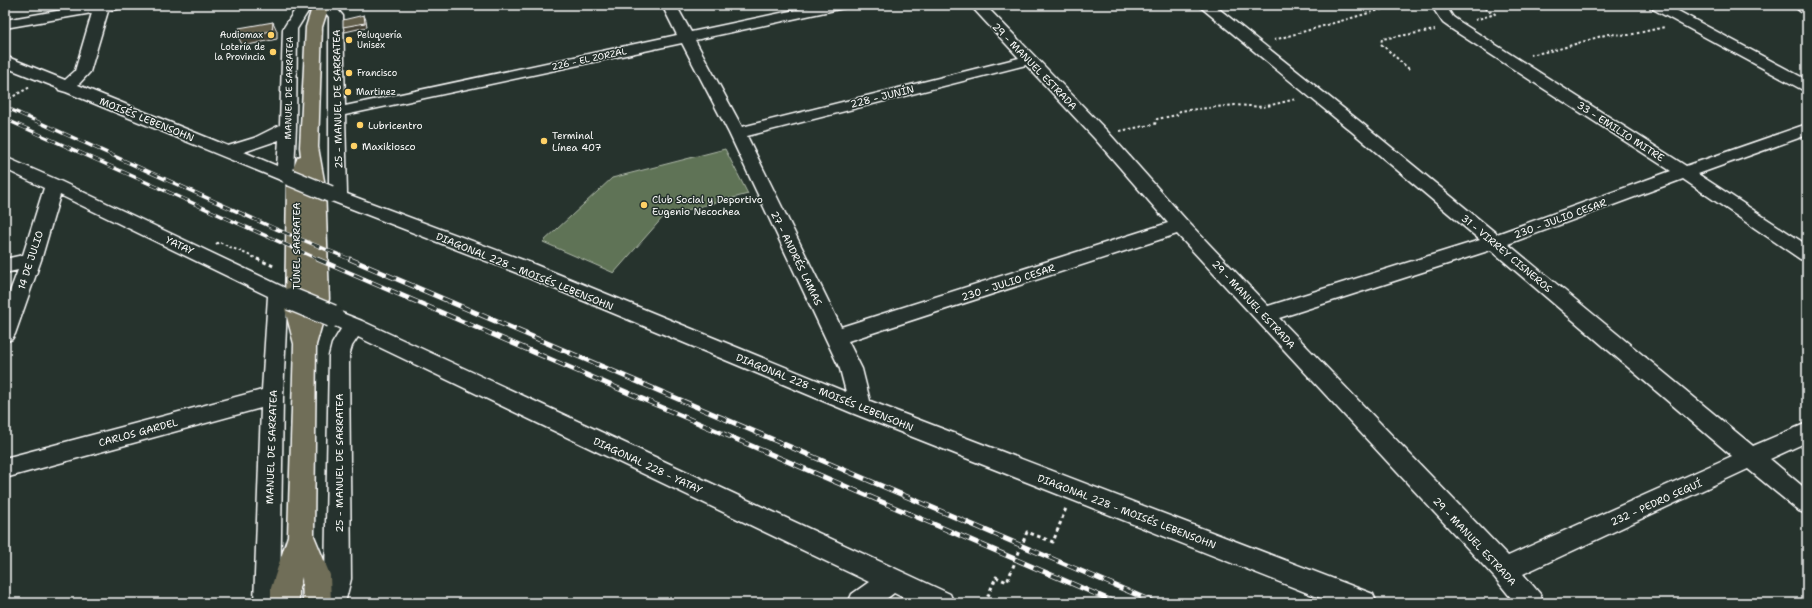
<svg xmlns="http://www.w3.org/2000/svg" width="1812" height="608" font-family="'Shantell Sans',sans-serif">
<rect width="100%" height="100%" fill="#26332d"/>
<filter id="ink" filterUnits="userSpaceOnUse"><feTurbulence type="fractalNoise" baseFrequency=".025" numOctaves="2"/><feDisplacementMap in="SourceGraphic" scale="8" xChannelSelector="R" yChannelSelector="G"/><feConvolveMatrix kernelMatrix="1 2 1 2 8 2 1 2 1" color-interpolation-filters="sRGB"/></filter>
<g filter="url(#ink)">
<!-- green -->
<path fill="#5f7356" stroke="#afb9aa" d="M725,149L748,194L664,216L614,273L543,242L612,178Z"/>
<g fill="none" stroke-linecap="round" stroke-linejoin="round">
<defs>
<path id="minor" d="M91,5H123L121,8L108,11L90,72L78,85L228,146L254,138L280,125L283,29L298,5H312L297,29L296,127L294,172L298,177L295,181L289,183L283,181L66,92L59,90L58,88L5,67V56L65,80L75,71L92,13L5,28V20ZM279,140L277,166L244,152Z
M319,5H334L343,16L345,106L677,35L662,5H676L691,32L819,5H846L844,8L839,9L695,40L742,127L1019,58L970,5H985L1107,131L1188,222L1268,306L1480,240L1351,131L1198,5H1214L1363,124L1497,234L1671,171L1450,28L1443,23L1431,5H1445L1453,17L1460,22L1686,166L1807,124V135L1698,174L1807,245V261L1800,259L1683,179L1508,244L1753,446L1807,423V442L1770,459L1807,490V514L1799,511L1748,469L1523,574L1540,594L1544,603H1515L1495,578L1177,234L848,341L862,369L870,401L1373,594L1377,603H1333L852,413L517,273L324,198L321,194L324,190L329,188V17ZM682,43L729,133L840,369L846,392L531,263L347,194L345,115ZM1026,65L1095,139L1168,223L841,327L747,136ZM1491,250L1732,456L1508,556L1279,318Z
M1649,5H1667L1807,80V91L1801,89L1651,8Z
M1793,5H1807V14L1802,13Z
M5,157L60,181L298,294L301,299L298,304L291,306L287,305L283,396L280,603H254L261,408L5,478V458L262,390L268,296L60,195L41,260L15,334L12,339L5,342V305L18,270L5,273V259L23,255L44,188L5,169Z
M332,309L362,321L950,594L954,603H914L894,593L881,603H848L852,594L869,582L358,337L352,346L349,356L351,579L345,603H319L325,579L329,356L332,344L341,329L325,321L322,316L325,311Z"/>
<path id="major" d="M313,5H329L322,27L318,147L325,186L329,299L316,345L314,536L330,575L331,603H303L302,577L299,588V603H271V588L288,536L294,344L285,309L287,183L298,157L301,156L300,147L306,27Z"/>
</defs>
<!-- minor casing -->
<use href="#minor" stroke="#fff" stroke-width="3"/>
<!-- major casing -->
<use href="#major" stroke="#fff" stroke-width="3"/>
<!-- path-far1 -->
<path stroke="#fff" stroke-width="2" stroke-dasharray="2.5 2.5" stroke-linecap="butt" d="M1475,20L1495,14L1479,5
M1274,40L1397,5
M1530,55L1559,49L1608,34L1629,35L1665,27
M1409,69L1381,44L1382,39L1435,30
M5,101L30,87
M1120,131L1155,124L1157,119L1177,115L1180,111L1235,105L1263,107L1296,99
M216,244L219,242L260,260"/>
<!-- path -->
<path stroke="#fff" stroke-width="3" stroke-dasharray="3.5 3.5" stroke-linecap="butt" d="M257,259L276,267
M985,603L996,577L1007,582L1027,532L1053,542L1066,508"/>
<!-- minor -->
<use href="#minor" fill="#26332d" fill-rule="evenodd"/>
<!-- major -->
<use href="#major" fill="#706e59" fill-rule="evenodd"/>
<defs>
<path id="rail-far1" d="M5,107L276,229L352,260
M5,119L320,260"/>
<path id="rail" d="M317,259L1117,603
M350,259L1156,603"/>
</defs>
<!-- rail-far1 casing -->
<use href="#rail-far1" stroke="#fff" stroke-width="3.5"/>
<!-- rail casing -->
<use href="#rail" stroke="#fff" stroke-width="5"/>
<!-- rail-far1 -->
<use href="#rail-far1" stroke="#26332d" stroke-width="2.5" stroke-dasharray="8" stroke-linecap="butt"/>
<!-- rail -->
<use href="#rail" stroke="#26332d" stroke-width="3.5" stroke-dasharray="10" stroke-linecap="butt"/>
<defs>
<path id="minor-bridge-far1" d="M289,177L330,194"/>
<path id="minor-bridge" d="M291,299L332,316"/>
</defs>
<!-- minor-bridge-far1 casing -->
<use href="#minor-bridge-far1" stroke="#fff" stroke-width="19" stroke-linecap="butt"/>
<!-- minor-bridge casing -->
<use href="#minor-bridge" stroke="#fff" stroke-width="25" stroke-linecap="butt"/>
<!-- minor-bridge-far1 -->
<use href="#minor-bridge-far1" stroke="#26332d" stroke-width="16"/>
<!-- minor-bridge -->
<use href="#minor-bridge" stroke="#26332d" stroke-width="22"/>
</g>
<!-- shaded-wall -->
<path fill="#454235" stroke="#fff" d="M364,15L366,20L367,27L345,32L343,27Z
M273,22L277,31V39L243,46L238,37Z"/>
<!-- building -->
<path fill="#635e4c" stroke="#fff" d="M364,15L365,23L343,27V20Z
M273,22L272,31L238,37L239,28Z"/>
</g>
<!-- markers -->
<g fill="#ffd166" stroke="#26332d" stroke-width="1.5">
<circle cx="271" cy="35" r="4"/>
<circle cx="349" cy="40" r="4"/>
<circle cx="273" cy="52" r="4"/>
<circle cx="349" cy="73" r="4"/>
<circle cx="348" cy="92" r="4"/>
<circle cx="360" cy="125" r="4"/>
<circle cx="544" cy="141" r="4"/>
<circle cx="354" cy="146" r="4"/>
<circle cx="644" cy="205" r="4"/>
</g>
<g text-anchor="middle" stroke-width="3" stroke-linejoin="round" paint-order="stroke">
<!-- far-poi labels -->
<g font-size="9" fill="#fff" stroke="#26332d" text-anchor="start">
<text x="263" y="38" text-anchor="end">Audiomax</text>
<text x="357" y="38">Peluquería<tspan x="357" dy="10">Unisex</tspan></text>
<text x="265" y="50" text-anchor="end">Lotería de<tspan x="265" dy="10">la Provincia</tspan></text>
<text x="357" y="76">Francisco</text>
<text x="356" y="95">Martinez</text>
</g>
<!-- far-street labels -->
<g font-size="9" fill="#fff" stroke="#26332d">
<text transform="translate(589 59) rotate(-12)" y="3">226 - EL ZORZAL</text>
<text transform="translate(289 88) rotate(-89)" y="3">MANUEL DE SARRATEA</text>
</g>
<!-- street labels -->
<g font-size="10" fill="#fff" stroke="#26332d">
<text transform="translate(1035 66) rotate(46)" y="4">29 - MANUEL ESTRADA</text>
<text transform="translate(882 96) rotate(-14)" y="4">228 - JUNÍN</text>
<text transform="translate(337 99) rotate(-91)" y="4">25 - MANUEL DE SARRATEA</text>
<text transform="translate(147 119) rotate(22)" y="4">MOISÉS LEBENSOHN</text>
<text transform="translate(1621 131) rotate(33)" y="4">33 - EMILIO MITRE</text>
<text transform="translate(1560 218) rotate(-20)" y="4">230 - JULIO CESAR</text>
<text transform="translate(180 245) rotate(25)" y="4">YATAY</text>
<text transform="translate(296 246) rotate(-90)" y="4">TÚNEL SARRATEA</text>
<text transform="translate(1507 253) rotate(40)" y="4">31 - VIRREY CISNEROS</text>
<text transform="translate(797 258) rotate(64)" y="4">27 - ANDRÉS LAMAS</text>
<text transform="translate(30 260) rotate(-72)" y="4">14 DE JULIO</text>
<text transform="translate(525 271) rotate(22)" y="4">DIAGONAL 228 - MOISÉS LEBENSOHN</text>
<text transform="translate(1008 282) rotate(-18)" y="4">230 - JULIO CESAR</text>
<text transform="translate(1254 304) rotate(47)" y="4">29 - MANUEL ESTRADA</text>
<text transform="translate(825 392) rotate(22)" y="4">DIAGONAL 228 - MOISÉS LEBENSOHN</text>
<text transform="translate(138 432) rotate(-15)" y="4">CARLOS GARDEL</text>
<text transform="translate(271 447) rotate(-88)" y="4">MANUEL DE SARRATEA</text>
<text transform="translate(339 463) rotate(-90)" y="4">25 - MANUEL DE SARRATEA</text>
<text transform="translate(648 465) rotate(25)" y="4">DIAGONAL 228 - YATAY</text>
<text transform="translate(1656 502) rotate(-24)" y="4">232 - PEDRO SEGUÍ</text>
<text transform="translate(1127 511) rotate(21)" y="4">DIAGONAL 228 - MOISÉS LEBENSOHN</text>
<text transform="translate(1475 541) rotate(47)" y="4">29 - MANUEL ESTRADA</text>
</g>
<!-- poi labels -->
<g font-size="10" fill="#fff" stroke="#26332d" text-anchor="start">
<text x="368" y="129">Lubricentro</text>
<text x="552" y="139">Terminal<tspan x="552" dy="12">Línea 407</tspan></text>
<text x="362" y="150">Maxikiosco</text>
<text x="652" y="203">Club Social y Deportivo<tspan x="652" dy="12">Eugenio Necochea</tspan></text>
</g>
</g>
<!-- margin -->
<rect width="1812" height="608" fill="none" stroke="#26332d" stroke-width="20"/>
<rect x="10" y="10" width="1792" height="588" fill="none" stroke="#fff" stroke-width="1.5" filter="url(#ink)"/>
</svg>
